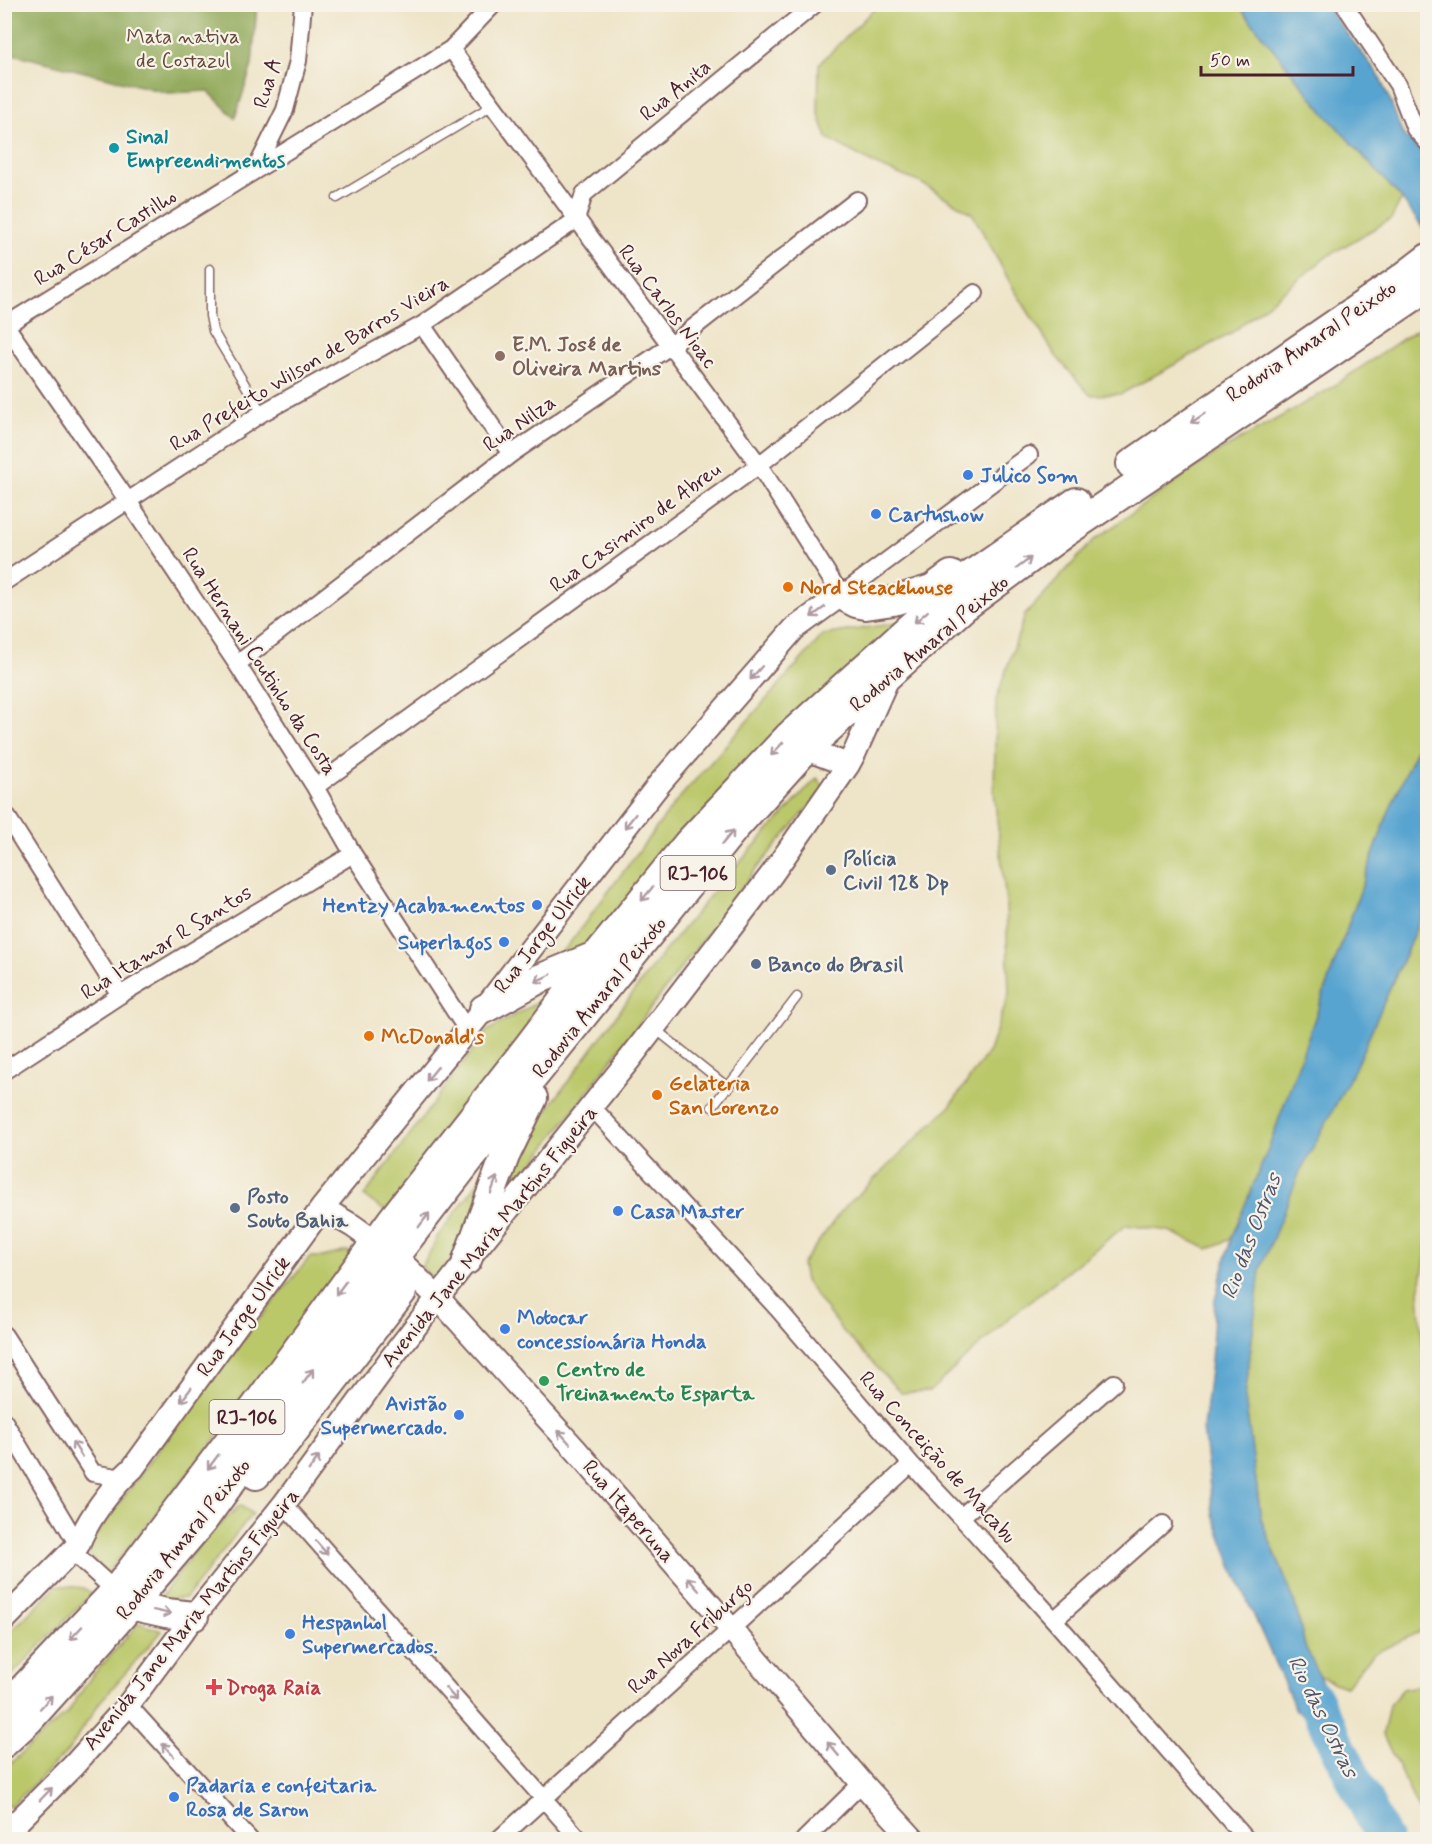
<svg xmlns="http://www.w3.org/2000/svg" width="1432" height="1844" font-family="Mynerve,sans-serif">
<rect width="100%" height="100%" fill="#f7f3e8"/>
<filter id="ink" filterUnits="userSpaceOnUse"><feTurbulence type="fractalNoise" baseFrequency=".0167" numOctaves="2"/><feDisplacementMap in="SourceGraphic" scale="12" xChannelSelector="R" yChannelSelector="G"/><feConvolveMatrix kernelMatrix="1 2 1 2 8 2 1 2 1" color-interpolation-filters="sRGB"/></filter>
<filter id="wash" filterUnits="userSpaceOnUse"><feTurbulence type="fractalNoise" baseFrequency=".008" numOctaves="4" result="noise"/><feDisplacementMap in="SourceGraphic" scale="24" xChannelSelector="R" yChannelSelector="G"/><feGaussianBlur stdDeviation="1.35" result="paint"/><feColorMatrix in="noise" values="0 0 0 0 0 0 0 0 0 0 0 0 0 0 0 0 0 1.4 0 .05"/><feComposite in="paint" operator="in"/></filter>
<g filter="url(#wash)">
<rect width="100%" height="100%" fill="#eee4c8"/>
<!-- green -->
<path fill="#bbc86a" stroke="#82744a" stroke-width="1.5" d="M878,5H1238L1326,115L1402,199L1391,219L1329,255L1230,334L1121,394L1090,395L1056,356L1012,286L972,213L921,183L878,166L827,138L818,112L819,64Z
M1427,324V724L1387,816L1269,1147L1231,1239L1208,1249L1169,1231L1126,1225L1009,1318L930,1391L901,1393L840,1328L805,1281L802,1264L842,1210L950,1106L989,1051L1009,994L1006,903L994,791L996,700L1025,615L1093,541L1213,455L1326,391L1422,326Z
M902,622L594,946L544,970L569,944L675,803L823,635Z
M817,778L825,788L756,869L534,1162L505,1189L534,1128L655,963L723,880Z
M1427,904L1428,1243L1419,1292L1428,1420L1427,1628L1373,1654L1345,1687L1320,1677L1305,1646L1294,1600L1261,1519L1245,1398L1260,1270L1299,1174L1355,1068Z
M557,991L389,1214L364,1196L487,1031Z
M494,1165L464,1245L437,1281L421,1267L433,1247L437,1237L479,1181Z
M347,1251L358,1258L233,1418L105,1576L86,1549L200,1392L310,1257H323Z
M240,1505L252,1514L186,1598L159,1600L199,1545Z
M58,1585L83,1588L92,1593L5,1682V1637Z
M139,1623L162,1631L100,1702L69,1750L10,1807L5,1803V1768L68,1712L91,1677Z
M1427,1684H1428L1427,1828L1383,1735L1389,1705L1403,1689Z"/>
<!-- forest -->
<path fill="#94ac5e" stroke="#6f6644" stroke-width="1.5" d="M5,4L257,5L252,65L235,118L208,91L168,93L5,52Z"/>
<!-- water -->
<path fill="#58a4d0" stroke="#51627e" stroke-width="1.5" d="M1238,5H1325L1378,74L1391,103L1402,133L1427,157V234L1402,199L1326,115Z
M1427,724V904L1355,1068L1299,1174L1260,1270L1245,1398L1261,1519L1294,1600L1305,1646L1320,1677L1336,1742L1296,1710L1234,1571L1213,1514L1203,1428L1211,1362L1215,1299L1231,1239L1269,1147L1387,816Z"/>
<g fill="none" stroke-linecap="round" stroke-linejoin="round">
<!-- river -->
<path stroke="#58a4d0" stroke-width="36" d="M1314,1698L1384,1840"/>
</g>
</g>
<g filter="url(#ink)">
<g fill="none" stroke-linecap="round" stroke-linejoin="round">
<defs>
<path id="lane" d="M337,198L493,105
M210,269V316L213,331L262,413
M654,1028L729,1088
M712,1107L797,997"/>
<path id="street" d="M1344,4L1398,85L1415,129L1428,143
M451,49L759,465L841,595L1029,455
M256,169L285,110L298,61L303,4
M4,323L128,501L237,664L315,787L353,854L467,1030
M6,325L451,49L494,4
M422,325L511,454
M4,582L262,413L422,325L576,220L584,194L815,4
M237,664L511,454L670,346L857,200
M315,787L759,465L975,293
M4,812L120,995
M4,1071L120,995L353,854
M592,1107L778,1309L911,1464L961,1517L1054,1620L1247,1840
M4,1335L93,1473L122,1478
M4,1421L78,1545L76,1555L121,1596
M284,1504L580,1840
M961,1517L1114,1383
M1054,1620L1163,1524
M128,1705L250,1840
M498,1840L731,1629L911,1464
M804,1840L862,1783"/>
<path id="secondary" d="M806,749L848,765
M322,1208L353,1226L395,1256L438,1298L576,1450L731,1629L862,1783L914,1840
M4,1620L78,1545C88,1518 112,1487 133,1468L322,1208L484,1009L660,783L794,629L841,595
M4,1835L73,1766L128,1705L194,1616L284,1504L392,1357L467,1260L629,1060L772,874L848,765L855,752L887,680"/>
<path id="highway" d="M1131,464L1402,278L1428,258
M841,595L856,603L866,605L893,601L932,589L951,575
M484,1009L539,979L595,956
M467,1260L505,1156L533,1098
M256,1475L285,1443L402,1292L395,1256
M130,1605L166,1613L194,1616
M4,1709L116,1590L258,1403L391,1221L530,1044L597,955L688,843L788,737L909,628L965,579L1076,502
M4,1743L29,1720L101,1640L202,1522L395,1256L523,1090L734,829L806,749L964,607L1063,534L1428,287"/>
</defs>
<!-- lane casing -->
<use href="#lane" stroke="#836462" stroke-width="11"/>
<!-- street casing -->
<use href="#street" stroke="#836462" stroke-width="20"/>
<!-- secondary casing -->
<use href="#secondary" stroke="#836462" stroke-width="26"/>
<!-- highway casing -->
<use href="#highway" stroke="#836462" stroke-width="32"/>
<!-- lane -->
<use href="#lane" stroke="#fff" stroke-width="8"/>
<!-- street -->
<use href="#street" stroke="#fff" stroke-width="16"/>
<!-- secondary -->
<use href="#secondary" stroke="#fff" stroke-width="22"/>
<!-- highway -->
<use href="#highway" stroke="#fff" stroke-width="28"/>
</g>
<!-- one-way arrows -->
<defs><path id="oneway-shaft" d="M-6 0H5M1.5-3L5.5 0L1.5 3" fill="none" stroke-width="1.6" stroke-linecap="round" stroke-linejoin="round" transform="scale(1.5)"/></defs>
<g stroke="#ae9aa0">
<use href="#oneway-shaft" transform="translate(1198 418) rotate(146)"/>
<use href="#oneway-shaft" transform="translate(1024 563) rotate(-37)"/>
<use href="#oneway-shaft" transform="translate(818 612) rotate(144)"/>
<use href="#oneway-shaft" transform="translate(921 617) rotate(139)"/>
<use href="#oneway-shaft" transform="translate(756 673) rotate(131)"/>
<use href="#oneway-shaft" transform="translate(777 749) rotate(133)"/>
<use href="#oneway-shaft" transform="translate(630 821) rotate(128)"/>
<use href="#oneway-shaft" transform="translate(728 837) rotate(-51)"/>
<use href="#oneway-shaft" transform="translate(647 894) rotate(129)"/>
<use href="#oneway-shaft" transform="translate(543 978) rotate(156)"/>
<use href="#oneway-shaft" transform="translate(432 1074) rotate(129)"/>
<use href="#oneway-shaft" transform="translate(494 1185) rotate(-70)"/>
<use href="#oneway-shaft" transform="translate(424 1220) rotate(-53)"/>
<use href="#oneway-shaft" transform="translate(341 1288) rotate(126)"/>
<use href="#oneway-shaft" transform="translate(308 1376) rotate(-54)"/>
<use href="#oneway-shaft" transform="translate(186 1395) rotate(126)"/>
<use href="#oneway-shaft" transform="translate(564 1437) rotate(-132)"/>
<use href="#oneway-shaft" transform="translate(77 1449) rotate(-123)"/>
<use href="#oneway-shaft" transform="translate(213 1462) rotate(127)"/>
<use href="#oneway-shaft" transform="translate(314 1463) rotate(-54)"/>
<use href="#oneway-shaft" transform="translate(322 1548) rotate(49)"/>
<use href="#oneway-shaft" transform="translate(693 1584) rotate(-131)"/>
<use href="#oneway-shaft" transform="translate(162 1612) rotate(12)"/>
<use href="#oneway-shaft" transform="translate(76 1633) rotate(133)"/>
<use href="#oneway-shaft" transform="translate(451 1694) rotate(49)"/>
<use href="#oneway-shaft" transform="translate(46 1702) rotate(-48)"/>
<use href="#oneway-shaft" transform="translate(833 1749) rotate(-130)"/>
<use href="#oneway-shaft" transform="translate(168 1750) rotate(-132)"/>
<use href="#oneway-shaft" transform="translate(46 1794) rotate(-46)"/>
</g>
</g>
<!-- markers -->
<circle fill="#0f9aa8" stroke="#f7f3e8" stroke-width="2" cx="114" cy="148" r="6"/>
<circle fill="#8d6e63" stroke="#f7f3e8" stroke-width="2" cx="500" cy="356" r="6"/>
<g fill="#3f7fe0" stroke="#f7f3e8" stroke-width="2">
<circle cx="968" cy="475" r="6"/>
<circle cx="876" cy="514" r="6"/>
<circle cx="537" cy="905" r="6"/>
<circle cx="504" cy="942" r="6"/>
<circle cx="618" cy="1211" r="6"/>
<circle cx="505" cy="1329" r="6"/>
<circle cx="459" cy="1415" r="6"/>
<circle cx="290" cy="1634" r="6"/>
<circle cx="174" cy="1797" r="6"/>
</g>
<g fill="#e8710a" stroke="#f7f3e8" stroke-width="2">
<circle cx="788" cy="587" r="6"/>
<circle cx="369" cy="1036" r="6"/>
<circle cx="657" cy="1095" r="6"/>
</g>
<g fill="#5c6f8a" stroke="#f7f3e8" stroke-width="2">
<circle cx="831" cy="870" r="6"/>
<circle cx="756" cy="964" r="6"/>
<circle cx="235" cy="1208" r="6"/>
</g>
<circle fill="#2e9e5b" stroke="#f7f3e8" stroke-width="2" cx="544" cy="1381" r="6"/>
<path fill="#e0444e" stroke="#f7f3e8" stroke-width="2" d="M211 1678h6v6h6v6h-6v6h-6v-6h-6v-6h6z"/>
<g text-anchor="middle" stroke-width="4.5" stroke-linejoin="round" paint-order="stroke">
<!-- shield labels -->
<g fill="#f7f3e8" stroke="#7e5f64" stroke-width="1.5">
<rect x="660.5" y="856" width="75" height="34" rx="4.5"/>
<rect x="209.5" y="1400" width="75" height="34" rx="4.5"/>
</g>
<g font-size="20" font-weight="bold" fill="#4a1f2b">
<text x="698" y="880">RJ-106</text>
<text x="247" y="1424">RJ-106</text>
</g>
<!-- park labels -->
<g font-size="21" fill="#66493b" stroke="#f7f3e8">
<text x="183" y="43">Mata nativa<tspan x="183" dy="24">de Costazul</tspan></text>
</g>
<!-- street labels -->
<g font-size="21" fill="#4a1f2b" stroke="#f7f3e8">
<text transform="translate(267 83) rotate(-73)" y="7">Rua A</text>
<text transform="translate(675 90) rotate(-39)" y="7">Rua Anita</text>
<text transform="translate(105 237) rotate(-32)" y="7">Rua César Castilho</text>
<text transform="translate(668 306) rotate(53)" y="7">Rua Carlos Nioac</text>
<text transform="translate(1311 341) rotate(-34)" y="7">Rodovia Amaral Peixoto</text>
<text transform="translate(309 363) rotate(-31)" y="7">Rua Prefeito Wilson de Barros Vieira</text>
<text transform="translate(519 423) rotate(-35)" y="7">Rua Nilza</text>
<text transform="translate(635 527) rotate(-36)" y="7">Rua Casimiro de Abreu</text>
<text transform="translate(929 643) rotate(-40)" y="7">Rodovia Amaral Peixoto</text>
<text transform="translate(260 661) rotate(57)" y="7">Rua Hernani Coutinho da Costa</text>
<text transform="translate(542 934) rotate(-52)" y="7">Rua Jorge Ulrick</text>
<text transform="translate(166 942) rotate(-32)" y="7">Rua Itamar R Santos</text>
<text transform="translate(599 997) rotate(-51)" y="7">Rodovia Amaral Peixoto</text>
<text transform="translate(489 1236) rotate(-51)" y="7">Avenida Jane Maria Martins Figueira</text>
<text transform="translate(243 1316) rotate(-54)" y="7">Rua Jorge Ulrick</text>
<text transform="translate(938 1457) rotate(48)" y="7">Rua Conceição de Macabu</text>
<text transform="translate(629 1511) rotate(49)" y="7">Rua Itaperuna</text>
<text transform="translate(183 1539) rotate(-51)" y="7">Rodovia Amaral Peixoto</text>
<text transform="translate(191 1619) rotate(-51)" y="7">Avenida Jane Maria Martins Figueira</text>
<text transform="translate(690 1636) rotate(-42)" y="7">Rua Nova Friburgo</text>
</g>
<!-- culture labels -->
<g font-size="21" font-weight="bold" fill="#0d838f" stroke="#f7f3e8" text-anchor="start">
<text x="126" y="143">Sinal<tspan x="126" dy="24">Empreendimentos</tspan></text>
</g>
<!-- education labels -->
<g font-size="21" font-weight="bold" fill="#785e54" stroke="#f7f3e8" text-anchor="start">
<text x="512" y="351">E.M. José de<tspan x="512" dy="24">Oliveira Martins</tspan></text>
</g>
<!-- shop labels -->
<g font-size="21" font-weight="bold" fill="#366cbe" stroke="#f7f3e8" text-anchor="start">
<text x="980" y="482">Julico Som</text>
<text x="888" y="521">Cartushow</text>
<text x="525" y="912" text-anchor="end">Hentzy Acabamentos</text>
<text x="492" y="949" text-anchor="end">Superlagos</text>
<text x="630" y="1218">Casa Master</text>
<text x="517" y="1324">Motocar<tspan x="517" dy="24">concessionária Honda</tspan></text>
<text x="447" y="1410" text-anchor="end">Avistão<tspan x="447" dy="24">Supermercado.</tspan></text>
<text x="302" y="1629">Hespanhol<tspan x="302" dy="24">Supermercados.</tspan></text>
<text x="186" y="1792">Padaria e confeitaria<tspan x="186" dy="24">Rosa de Saron</tspan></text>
</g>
<!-- food labels -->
<g font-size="21" font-weight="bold" fill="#c56008" stroke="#f7f3e8" text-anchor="start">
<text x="800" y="594">Nord Steackhouse</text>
<text x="381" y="1043">McDonald's</text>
<text x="669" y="1090">Gelateria<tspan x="669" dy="24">San Lorenzo</tspan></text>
</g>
<!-- service labels -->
<g font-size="21" font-weight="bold" fill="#4e5e75" stroke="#f7f3e8" text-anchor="start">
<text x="843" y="865">Polícia<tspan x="843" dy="24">Civil 128 Dp</tspan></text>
<text x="768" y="971">Banco do Brasil</text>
<text x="247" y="1203">Posto<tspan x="247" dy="24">Souto Bahia</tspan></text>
</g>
<!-- leisure labels -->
<g font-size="21" font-weight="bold" fill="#27864d" stroke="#f7f3e8" text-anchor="start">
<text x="556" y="1376">Centro de<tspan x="556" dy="24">Treinamento Esparta</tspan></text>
</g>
<!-- health labels -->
<g font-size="21" font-weight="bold" fill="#be3a42" stroke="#f7f3e8" text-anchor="start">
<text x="226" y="1694">Droga Raia</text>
</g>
<!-- water labels -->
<g font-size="22" font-style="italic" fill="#50546d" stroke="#f7f3e8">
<text transform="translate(1250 1236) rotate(-69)" y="8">Rio das Ostras</text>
<text transform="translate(1324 1716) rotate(64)" y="8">Rio das Ostras</text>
</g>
</g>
<!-- margin -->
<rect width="1432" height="1844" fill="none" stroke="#f7f3e8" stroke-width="24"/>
<!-- scale -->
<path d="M1201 66v9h152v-9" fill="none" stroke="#4a1f2b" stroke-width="3"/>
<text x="1210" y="66" font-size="18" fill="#4a1f2b" stroke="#f7f3e8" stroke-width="4.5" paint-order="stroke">50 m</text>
</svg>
